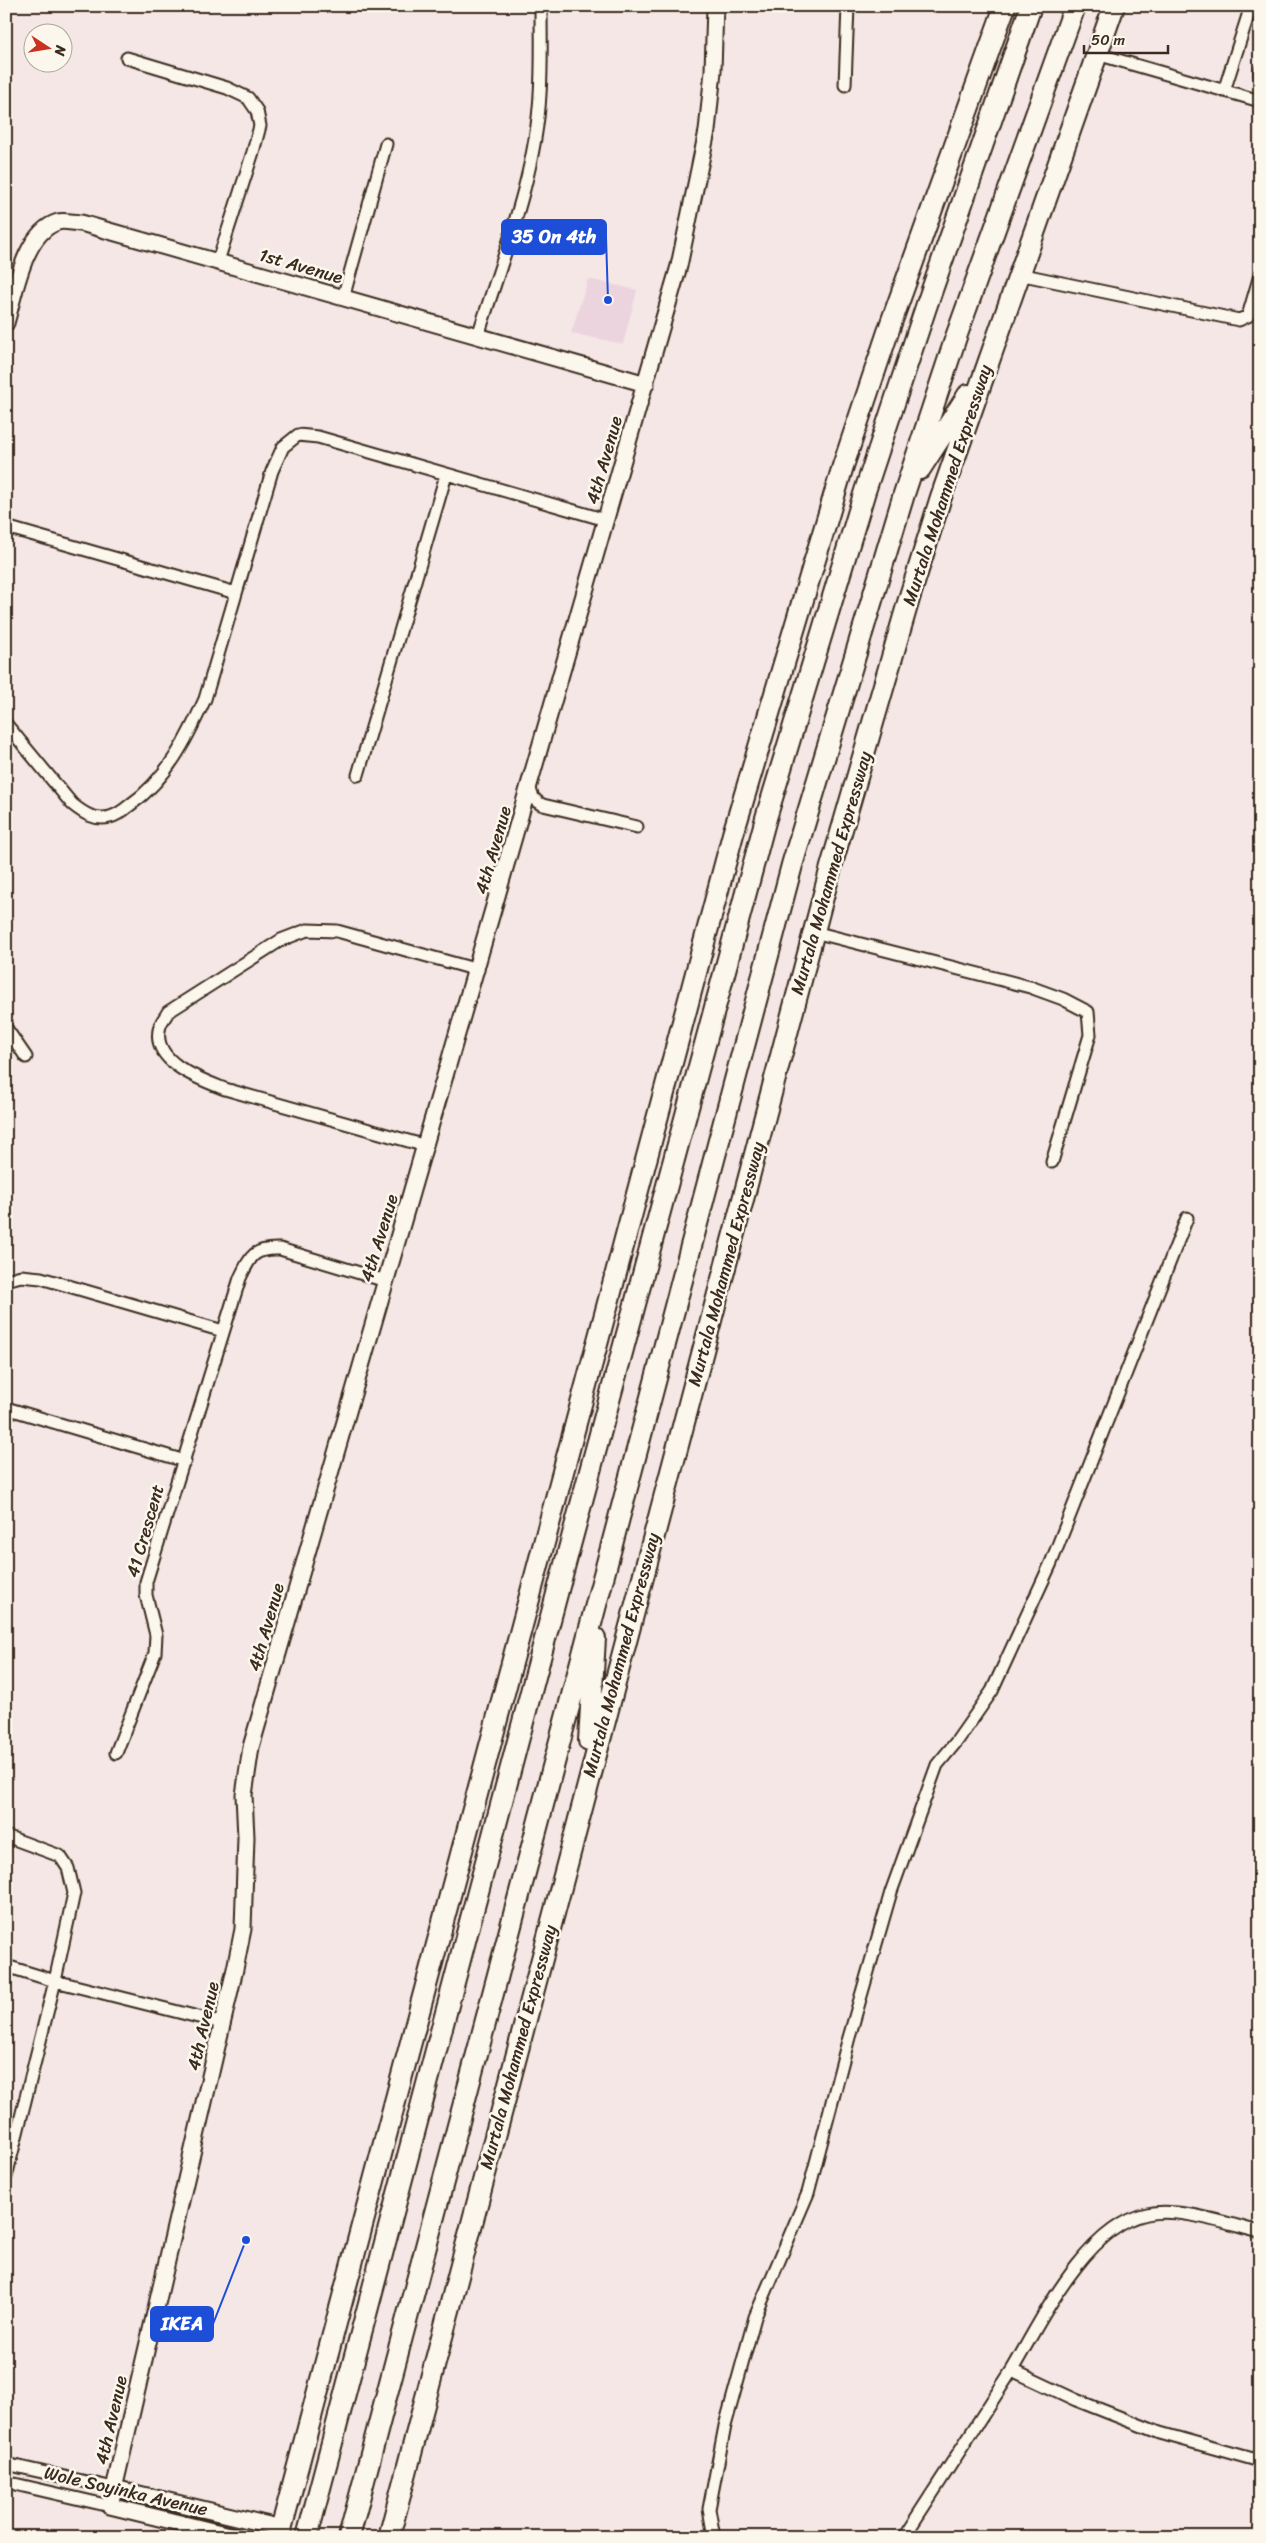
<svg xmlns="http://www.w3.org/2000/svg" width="1266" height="2543" font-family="Sriracha,sans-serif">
<rect width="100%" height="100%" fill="#f4e7e6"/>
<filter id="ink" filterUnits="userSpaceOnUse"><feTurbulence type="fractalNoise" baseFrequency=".02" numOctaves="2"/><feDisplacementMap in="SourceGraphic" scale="10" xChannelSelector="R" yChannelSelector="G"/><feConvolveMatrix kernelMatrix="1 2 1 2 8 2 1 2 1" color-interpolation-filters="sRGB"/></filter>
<g filter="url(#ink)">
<!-- built -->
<path fill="#ebd4de" d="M588,279L637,290L623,344L571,333Z"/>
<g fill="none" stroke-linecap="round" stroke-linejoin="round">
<defs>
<path id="street" d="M1097,54L1260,101
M127,58L227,88L248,98L257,111L260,126L253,152L218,261
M1260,71V76
M845,85L848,6
M1224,91L1251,6
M1019,274L1239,320L1248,316L1260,275
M343,298L386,144
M478,336C502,259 536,175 540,94C542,65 541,35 541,6
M6,527L236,593
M6,724L72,804C83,813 95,821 110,817C118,815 124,810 130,805C167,779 187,739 205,699L272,471L283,447L298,435L318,437L606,520
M358,775L446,475
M530,787C531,796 534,801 543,805L637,827
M814,932L1030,987L1063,999L1088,1012L1090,1035L1052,1162
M6,1028L26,1057
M426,1146L225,1089C202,1080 149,1062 160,1026C161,1022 166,1016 168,1012L281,940L307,930L337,931L478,970
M6,1280L21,1276L41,1278L223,1331
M6,1408L185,1461
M116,1753L155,1653L156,1635L146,1595V1582L240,1278C251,1255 254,1248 280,1249L386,1281
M6,1836L60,1856L68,1868L74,1893L55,1981L6,2177
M6,1966L55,1981L222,2023
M1012,2370C1041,2321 1086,2226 1147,2214C1180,2207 1227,2224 1260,2232
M6,2464L114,2488
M6,2482L110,2506
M714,2537L709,2509L725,2426L755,2317L808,2193L848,2041L891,1892L937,1765L957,1741L992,1691L1051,1563L1187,1218
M904,2537L1012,2370L1076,2400L1160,2433L1260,2461"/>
<path id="secondary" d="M6,323C15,293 24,232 58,222C64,220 74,223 81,223L646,384
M114,2488L282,2528
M237,2537L110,2506L235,1969L243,1929L246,1837L244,1795L251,1747L679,266L707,131L713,71L715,6"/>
<path id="highway" d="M920,469L968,395
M589,1741L595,1638
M279,2537L733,834L843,466L891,323L1005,6
M307,2537L558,1590L766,818L865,491L926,307L1031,6
M349,2537L792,865L904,494L956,337L1075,6
M389,2537L831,867L909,599L941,497L1114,6"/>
</defs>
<!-- street casing -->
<use href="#street" stroke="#3b2a1e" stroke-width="15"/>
<!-- secondary casing -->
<use href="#secondary" stroke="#3b2a1e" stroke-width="19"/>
<!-- highway casing -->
<use href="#highway" stroke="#3b2a1e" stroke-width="24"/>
<!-- street -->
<use href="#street" stroke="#fbf7ec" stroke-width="11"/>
<!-- secondary -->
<use href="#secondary" stroke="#fbf7ec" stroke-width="15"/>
<!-- highway -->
<use href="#highway" stroke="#fbf7ec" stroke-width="20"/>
</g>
</g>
<g text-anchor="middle" stroke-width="5" stroke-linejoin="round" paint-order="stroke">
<!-- street labels -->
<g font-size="18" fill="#3b2a1e" stroke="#fbf7ec">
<text transform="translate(301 266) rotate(16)" y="6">1st Avenue</text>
<text transform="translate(604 460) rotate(-74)" y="6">4th Avenue</text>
<text transform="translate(947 485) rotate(-72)" y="6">Murtala Mohammed Expressway</text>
<text transform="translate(493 850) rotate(-74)" y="6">4th Avenue</text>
<text transform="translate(831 873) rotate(-74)" y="6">Murtala Mohammed Expressway</text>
<text transform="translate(379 1238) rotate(-73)" y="6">4th Avenue</text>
<text transform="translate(726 1264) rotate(-75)" y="6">Murtala Mohammed Expressway</text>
<text transform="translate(145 1531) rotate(-74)" y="6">41 Crescent</text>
<text transform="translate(266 1627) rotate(-74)" y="6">4th Avenue</text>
<text transform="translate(621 1655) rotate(-75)" y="6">Murtala Mohammed Expressway</text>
<text transform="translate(203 2026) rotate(-77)" y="6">4th Avenue</text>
<text transform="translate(518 2047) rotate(-75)" y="6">Murtala Mohammed Expressway</text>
<text transform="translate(111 2420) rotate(-77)" y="6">4th Avenue</text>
<text transform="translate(126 2491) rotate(13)" y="6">Wole Soyinka Avenue</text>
</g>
</g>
<!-- callouts -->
<path fill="none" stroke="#1d4ed8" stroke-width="2" d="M608 300L606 237M246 2240L213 2324"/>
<g fill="#1d4ed8" stroke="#fbf7ec" stroke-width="2">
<circle cx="608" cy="300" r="5"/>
<circle cx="246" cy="2240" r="5"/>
</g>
<g fill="#1d4ed8" stroke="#1d4ed8" stroke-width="2">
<rect x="502" y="220" width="104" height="34" rx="5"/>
<rect x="151" y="2307" width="62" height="34" rx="5"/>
</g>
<g font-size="19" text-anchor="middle" font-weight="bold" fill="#fff">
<text x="554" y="243">35 On 4th</text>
<text x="182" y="2330">IKEA</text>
</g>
<!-- margin -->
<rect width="1266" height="2543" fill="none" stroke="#fbf7ec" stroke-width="25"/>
<rect x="12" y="12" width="1241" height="2518" fill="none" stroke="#3b2a1e" stroke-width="2" filter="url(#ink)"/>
<!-- north arrow -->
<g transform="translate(48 48) rotate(102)"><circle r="24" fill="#fbf7ec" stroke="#aea59a"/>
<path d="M0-4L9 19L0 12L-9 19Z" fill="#c8321e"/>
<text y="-8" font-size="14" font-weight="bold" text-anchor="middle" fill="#3b2a1e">N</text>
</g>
<!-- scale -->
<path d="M1084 45v8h84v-8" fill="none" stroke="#3b2a1e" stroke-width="2.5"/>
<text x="1091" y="45" font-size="15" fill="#3b2a1e" stroke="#fbf7ec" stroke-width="4" paint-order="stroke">50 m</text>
</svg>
